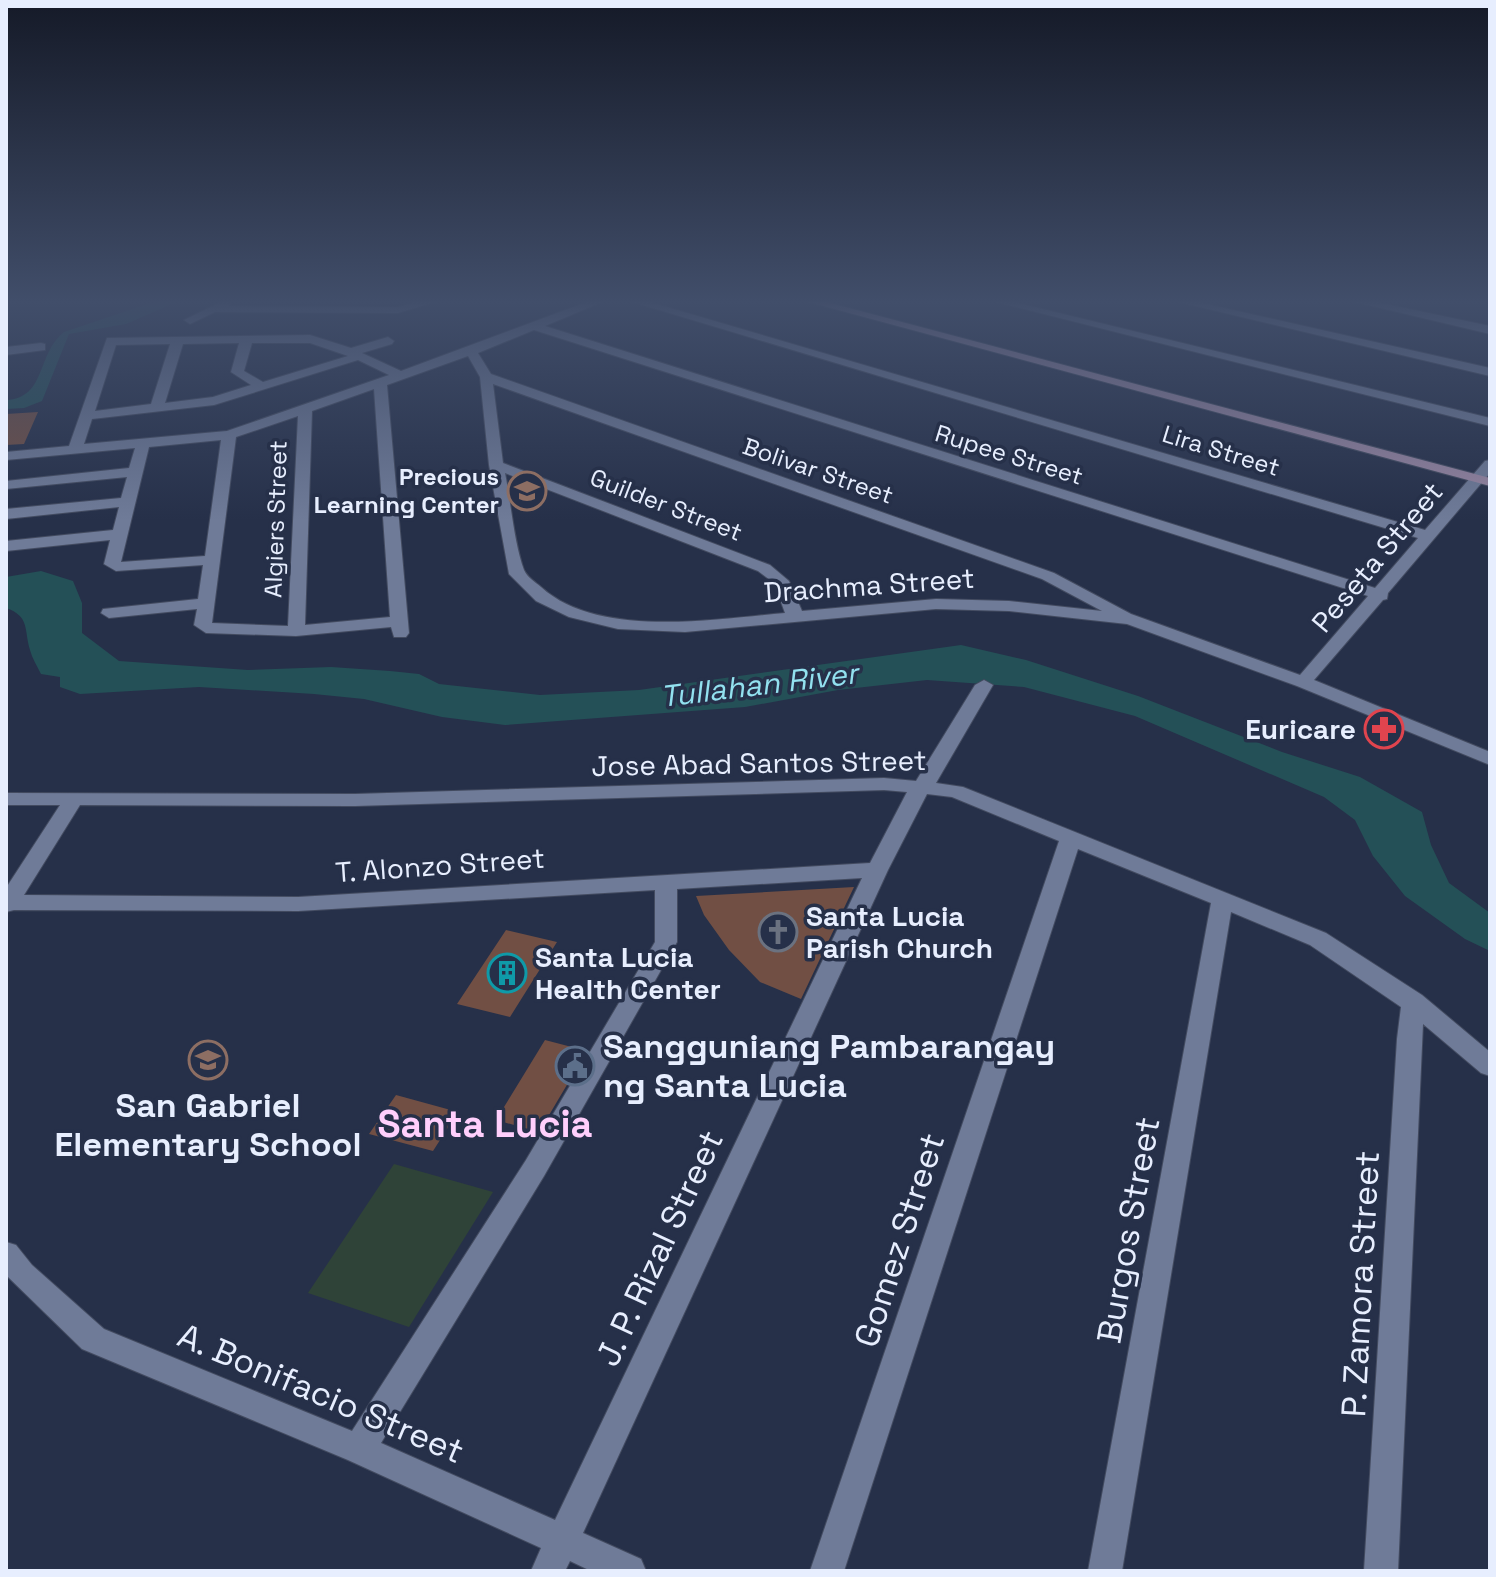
<svg xmlns="http://www.w3.org/2000/svg" width="1496" height="1577" font-family="'Space Grotesk',sans-serif">
<rect width="100%" height="100%" fill="#263049"/>
<!-- green -->
<path fill="#2f4338" d="M394,1164L493,1192L409,1327L308,1293Z"/>
<!-- water -->
<path fill="#245057" d="M159,300H181L126,324L69,334L42,401L24,408L6,409V400C47,398 36,354 64,332Z
M41,571L73,581L82,603V633L119,661L248,670L331,667L390,671L419,674L439,684L540,695L639,690L961,645L1026,660L1138,696L1282,752L1360,777L1422,812L1431,845L1449,883L1490,913V951L1465,939L1405,896L1373,856L1355,820L1324,797L1135,716L1024,687L927,680L838,690L745,707L505,725L442,717L364,699L314,694L199,687L80,694L60,687V677L41,674C37,666 32,658 30,650C24,630 30,616 6,608V577Z"/>
<!-- building -->
<path fill="#714f44" d="M38,412L24,444L6,445V414Z
M854,887L801,999L760,982L729,950L704,915L696,896Z
M506,930L557,942L510,1017L457,1004Z
M545,1040L587,1051L539,1132L496,1120Z
M396,1095L458,1112L433,1151L369,1134Z"/>
<g fill="none" stroke-linecap="round" stroke-linejoin="round">
<defs>
<path id="street" d="M225,300L231,303L229,306L398,307L423,300H441L398,313L215,312L190,324L184,320Z
M592,300H607L545,326L1375,588L1418,538L626,300H643L1425,530L1485,461L1490,460V473L1388,593L1387,599L1383,600L1314,680L1490,752V765L1297,686L1127,624L1009,611L936,609L685,632L618,629L569,617L536,601L509,574L489,465L480,377L468,356L387,385L409,633L406,637H394L391,627L296,636L206,633L194,625L197,609L109,618L101,613L103,609L198,599L203,565L116,571L104,564L110,540L6,551V541L113,530L119,507L6,519V509L121,498L127,477L6,489V481L129,468L135,448L6,460V452L69,446L107,338L310,335L351,348L388,337L394,341L392,344L362,353L401,371ZM534,330L1368,596L1300,675L1131,614L1054,573L491,374L478,353ZM239,343L231,372L251,385L213,397L165,403L183,344ZM252,343H310L348,356L263,382L244,371ZM170,344L151,404L95,411L116,345ZM358,360L389,375L227,431L84,444L92,419L214,405ZM493,384L1042,579L1102,611L1009,601L936,599L802,611L789,581L770,565L503,463ZM374,389L390,617L305,625L312,411ZM298,416L288,626L212,623L236,437ZM221,440L205,556L121,562L149,447ZM505,473L758,571L774,583L785,613C715,619 598,639 541,587C535,582 527,577 524,570C514,543 511,503 505,473Z
M988,300H1006L1490,418V426Z
M1170,300H1189L1490,368V376Z
M1347,300H1367L1490,326V334Z
M41,343L45,344V350L6,355V347Z
M984,680L993,685L936,783L963,787L1326,933L1422,995L1490,1052V1076L1481,1073L1423,1024L1398,1571H1364L1397,1039L1401,1007L1310,945L1231,912L1122,1571H1088L1211,903L1078,849L844,1571H810L1059,841L952,797L927,794L888,870L583,1533L641,1559L646,1571H591L570,1561L565,1571H531L541,1548L348,1460L82,1349L6,1275V1242L16,1245L32,1265L104,1329L352,1431L526,1160L655,942V890L298,911L14,910L6,912V888L60,805H6V793L355,794L884,778L916,781L975,685ZM884,790L907,792L870,863L298,897L24,895L80,805L355,806ZM862,878L555,1520L381,1443L544,1176L677,942V889Z"/>
<path id="secondary" d="M801,300H819L1490,478V486Z"/>
</defs>
<!-- street casing -->
<use href="#street" stroke="#434b60" stroke-width="2"/>
<!-- secondary casing -->
<use href="#secondary" stroke="#434b60" stroke-width="2"/>
<!-- street -->
<use href="#street" fill="#6f7b98" fill-rule="evenodd"/>
<!-- secondary -->
<use href="#secondary" fill="#9786a2" fill-rule="evenodd"/>
</g>
<!-- sky -->
<linearGradient id="sky" x2="0" y2="1"><stop stop-color="#151a28"/><stop offset="0.58" stop-color="#414e6a"/><stop offset="1" stop-color="#414e6a" stop-opacity="0"/></linearGradient>
<rect width="1496" height="520" fill="url(#sky)"/>
<!-- icons -->
<defs>
<symbol id="school-ring" viewBox="-11 -11 22 22"><circle r="9.5" fill="#263049" stroke="#8d6e63" stroke-width="1.5"/><path d="M0-5L7-2L0 1L-7-2ZM-4 1L0 2.5L4 1V4Q0 6-4 4Z" fill="#8d6e63"/></symbol>
<symbol id="pharmacy-ring" viewBox="-11 -11 22 22"><circle r="9.5" fill="#263049" stroke="#e0444e" stroke-width="1.5"/><path d="M-2-6h4v4h4v4h-4v4h-4v-4h-4v-4h4Z" fill="#e0444e"/></symbol>
<symbol id="church-ring" viewBox="-11 -11 22 22"><circle r="9.5" fill="#263049" stroke="#6b7280" stroke-width="1.5"/><path d="M-1.2-6h2.4v3.5h3.3v2.4h-3.3V6h-2.4V-.1h-3.3v-2.4h3.3Z" fill="#6b7280"/></symbol>
<symbol id="building-ring" viewBox="-11 -11 22 22"><circle r="9.5" fill="#263049" stroke="#0f9aa8" stroke-width="1.5"/><path d="M-4-6H4V6H1V3H-1V6H-4ZM-2.5-4.3h1.7v1.8h-1.7ZM.8-4.3h1.7v1.8H.8ZM-2.5-1h1.7V.8h-1.7ZM.8-1h1.7V.8H.8Z" fill="#0f9aa8"/></symbol>
<symbol id="civic-ring" viewBox="-11 -11 22 22"><circle r="9.5" fill="#263049" stroke="#5c6f8a" stroke-width="1.5"/><path d="M-.6-6.5H3V-4.5H.6V-3L4-1V1h2V6H-6V1h2V-1L-.6-3ZM-1.2 2.5V6h2.4V2.5Z" fill="#5c6f8a"/></symbol>
</defs>
<g fill-rule="evenodd">
<use href="#school-ring" x="505" y="469" width="44" height="44"/>
<use href="#pharmacy-ring" x="1362" y="707" width="44" height="44"/>
<use href="#church-ring" x="756" y="910" width="44" height="44"/>
<use href="#building-ring" x="485" y="951" width="44" height="44"/>
<use href="#school-ring" x="186" y="1038" width="44" height="44"/>
<use href="#civic-ring" x="553" y="1044" width="44" height="44"/>
</g>
<g text-anchor="middle" stroke-width="7" stroke-linejoin="round" paint-order="stroke">
<!-- far-street labels -->
<g font-size="24" fill="#e7eefe" stroke="#263049">
<text transform="translate(1221 451) rotate(17)" y="8">Lira Street</text>
<text transform="translate(1009 455) rotate(17)" y="8">Rupee Street</text>
<text transform="translate(818 471) rotate(19)" y="8">Bolivar Street</text>
<text transform="translate(666 505) rotate(21)" y="8">Guilder Street</text>
<text transform="translate(276 519) rotate(-88)" y="8">Algiers Street</text>
</g>
<!-- far-poi labels -->
<g font-size="24" font-weight="bold" fill="#e7eefe" stroke="#263049" text-anchor="end">
<text x="499" y="485">Precious<tspan x="499" dy="28">Learning Center</tspan></text>
</g>
<!-- street labels -->
<g font-size="28" fill="#e7eefe" stroke="#263049">
<text transform="translate(1377 557) rotate(-50)" y="10">Peseta Street</text>
<text transform="translate(869 585) rotate(-4)" y="10">Drachma Street</text>
<text transform="translate(759 763) rotate(-1)" y="10">Jose Abad Santos Street</text>
<text transform="translate(440 865) rotate(-4)" y="10">T. Alonzo Street</text>
</g>
<!-- poi labels -->
<g font-size="28" font-weight="bold" fill="#e7eefe" stroke="#263049" text-anchor="start">
<text x="1356" y="739" text-anchor="end">Euricare</text>
<text x="806" y="926">Santa Lucia<tspan x="806" dy="32">Parish Church</tspan></text>
<text x="535" y="967">Santa Lucia<tspan x="535" dy="32">Health Center</tspan></text>
</g>
<!-- water labels -->
<g font-size="30" font-style="italic" fill="#92e1ef" stroke="#263049">
<text transform="translate(759 685) rotate(-7)" y="10">Tullahan River</text>
</g>
<!-- near-poi labels -->
<g font-size="34" font-weight="bold" fill="#e7eefe" stroke="#263049" text-anchor="start">
<text x="603" y="1058">Sangguniang Pambarangay<tspan x="603" dy="39">ng Santa Lucia</tspan></text>
<text x="208" y="1117" text-anchor="middle">San Gabriel<tspan x="208" dy="39">Elementary School</tspan></text>
</g>
<!-- near-street labels -->
<g font-size="34" fill="#e7eefe" stroke="#263049">
<text transform="translate(1128 1230) rotate(-80)" y="12">Burgos Street</text>
<text transform="translate(899 1240) rotate(-72)" y="12">Gomez Street</text>
<text transform="translate(659 1248) rotate(-65)" y="12">J. P. Rizal Street</text>
<text transform="translate(1360 1284) rotate(-87)" y="12">P. Zamora Street</text>
<text transform="translate(321 1393) rotate(23)" y="12">A. Bonifacio Street</text>
</g>
<!-- near-quarter labels -->
<g font-size="38" font-weight="bold" fill="#ffcffc" stroke="#263049">
<text x="485" y="1137">Santa Lucia</text>
</g>
</g>
<!-- border -->
<rect width="1496" height="1577" fill="none" stroke="#e7eefe" stroke-width="16"/>
</svg>
